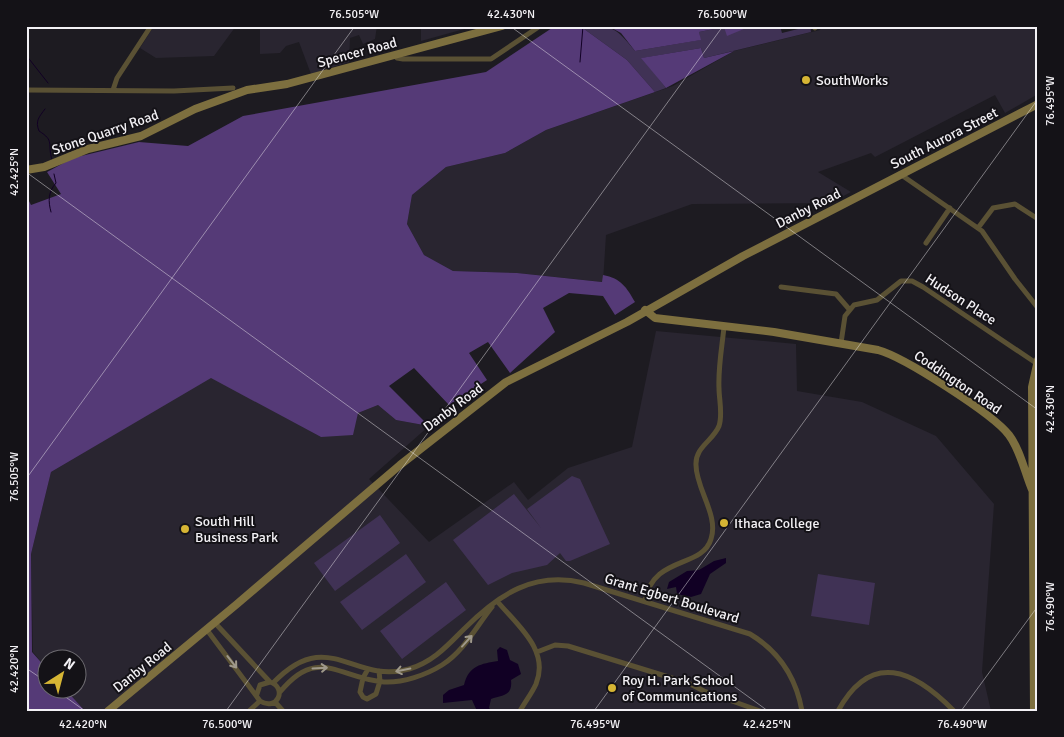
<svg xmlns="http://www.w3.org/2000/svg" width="1064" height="737" font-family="Signika,sans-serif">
<rect width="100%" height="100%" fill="#1d1b21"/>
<!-- built -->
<path fill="#292530" d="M154,26H236L214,56L156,58L140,48Z
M260,26H377L375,39L363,44L359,35L350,38L349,62L311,74L299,42L286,46L280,53L260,54Z
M421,26H475L421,41Z
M822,26H1038V94L1005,113L995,95L875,157L871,153L818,172L851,192L830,203L692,204L606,235L603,282L517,273L453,271L424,255L407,224L412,195L446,167L505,153L546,130L673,86L734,51L820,30Z
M656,331L796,344L797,391L862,402L936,436L994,504L982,672L991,711H85L66,690H78V660H48L47,669L33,652L31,554L51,472L211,377L321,437L358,413L378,405L396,420L429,426L369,479L429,542L514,482L528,500L568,468L632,447Z"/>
<!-- green -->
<path fill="#403255" d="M580,26C612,26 614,25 635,51L700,40L699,32L724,27L780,26L782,33L810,26L811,32L704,58L701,48L642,58L666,88L655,92L627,60Z
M572,476L580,479L610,544L570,561H566L560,553L547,565L512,573L488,585L453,540L514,494L541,528L527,509Z
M380,515L400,543L335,591L314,563Z
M406,554L426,582L362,630L340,602Z
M818,574L875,583L869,625L811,616Z
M446,582L466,610L402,659L380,631Z"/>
<!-- forest -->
<path fill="#553a77" d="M555,26H580L627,60L655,92L546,130L505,153L446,167L412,195L407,224L424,255L453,271L517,273L602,282L603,275C621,278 627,288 635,302L615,315L603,296L569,293L543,308L555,332L510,373L488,342L469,353L487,380L449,405L414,368L389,386L429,426L396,420L378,405L358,413L353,435L321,437L211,378L51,472L31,554L32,652L47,669L48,690H66L85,711H26V195L31,205L61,194L47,172L73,158L139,142L188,146L243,116L486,72Z
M608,26H751L727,36L724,27L699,32L701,40L635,51L621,33Z
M701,48L704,58L734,51L666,88L641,58Z"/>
<!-- water -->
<path fill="#110024" d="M726,558V563L710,574L701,594L691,597L677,594L676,587L667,589L669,582L687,571L699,570L714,561Z
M500,647L507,650L510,660L518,664L521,674L511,680C513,697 501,695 491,699L489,708L492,711H477L472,700L443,703V695L449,690L464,685C469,665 481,664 498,661L497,650Z"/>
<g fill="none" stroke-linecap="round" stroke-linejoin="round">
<!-- stream -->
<path stroke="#110024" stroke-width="1" d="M26,55L48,83
M580,62L583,26
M45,109C39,117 35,121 39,131C55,141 47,143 52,160
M51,212C48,201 48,192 56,183L54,174"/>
<!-- street -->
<path stroke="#5a5134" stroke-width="5" d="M815,28L816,26
M394,55L397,58L403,59H491L540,26
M26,90L174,91L233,88
M113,90L117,78L151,26
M900,174L982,231L1015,279L1038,308
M978,228L993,208L1015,204L1038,219
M926,243L950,208
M781,287L836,294L849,309
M841,343L845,316L854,305L877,300L901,281H912L923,287L1036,363
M497,601C517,625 550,650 536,684C532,693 525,702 520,711
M645,601C653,555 702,569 711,539C719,515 696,489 696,465C695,447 713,441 719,426C723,414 719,400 719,388C718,368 722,347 724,327
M215,623L270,682
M207,630L260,701C277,712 288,688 270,682L260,685L257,694
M537,652L555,645L568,646L688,683L704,691L760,711
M368,669L363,678L360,692L363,697L367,699L376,694L380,681L379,671
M273,683C329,625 352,685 409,669C433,662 447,646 464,629C499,594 534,571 584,583L750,634C780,652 796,677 802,711
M280,692C318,645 340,679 384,682C403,683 426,675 442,665C464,651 476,627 492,607
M275,702L283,711
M249,711L260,701
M838,711C871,650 914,670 954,711"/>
<!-- secondary -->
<path stroke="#7d6f3f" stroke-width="8" d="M26,170L44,167L88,149L141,136L195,109L247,90L287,84L502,26
M645,310L655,318L774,332L878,350C904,357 993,414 1009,435C1021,451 1025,474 1033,492
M108,711L237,604L400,465L506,382L627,322L743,256L1038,104
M1034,711L1032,387L1038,360"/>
</g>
<!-- one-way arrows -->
<defs><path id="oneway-shaft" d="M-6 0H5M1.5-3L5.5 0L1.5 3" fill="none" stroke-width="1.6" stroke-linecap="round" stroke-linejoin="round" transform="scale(1.25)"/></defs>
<g stroke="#9f998b">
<use href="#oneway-shaft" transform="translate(467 641) rotate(-48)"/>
<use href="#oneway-shaft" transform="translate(232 662) rotate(52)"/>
<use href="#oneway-shaft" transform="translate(320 668) rotate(-3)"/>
<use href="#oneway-shaft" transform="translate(403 670) rotate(169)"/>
</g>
<!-- ticks -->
<path fill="none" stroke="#f3f1f5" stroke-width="1" stroke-opacity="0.45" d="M510,26L1038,410M26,172L768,711M26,479L355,26M26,668L48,683M56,690L85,711M226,711L723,26M594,711L1038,99M961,711L1038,606"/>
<!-- markers -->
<g fill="#d6b534" stroke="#141217" stroke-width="2">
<circle cx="806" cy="80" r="5"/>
<circle cx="724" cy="523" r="5"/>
<circle cx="185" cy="529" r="5"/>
<circle cx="612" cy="688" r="5"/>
</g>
<g text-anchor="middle" stroke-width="4" stroke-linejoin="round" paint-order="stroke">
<!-- street labels -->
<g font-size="14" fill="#f3f1f5" stroke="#141217">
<text transform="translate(357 52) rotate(-15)" y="5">Spencer Road</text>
<text transform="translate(105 132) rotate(-19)" y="5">Stone Quarry Road</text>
<text transform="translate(944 138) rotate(-27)" y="5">South Aurora Street</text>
<text transform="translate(808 208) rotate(-27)" y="5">Danby Road</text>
<text transform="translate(961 299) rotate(33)" y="5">Hudson Place</text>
<text transform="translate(958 382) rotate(34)" y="5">Coddington Road</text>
<text transform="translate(453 407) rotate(-37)" y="5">Danby Road</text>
<text transform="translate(672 598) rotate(17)" y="5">Grant Egbert Boulevard</text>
<text transform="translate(142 667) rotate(-39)" y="5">Danby Road</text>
</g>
<!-- poi labels -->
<g font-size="14" fill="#f3f1f5" stroke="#141217" text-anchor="start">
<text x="816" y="85">SouthWorks</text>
<text x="195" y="526">South Hill<tspan x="195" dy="16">Business Park</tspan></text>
<text x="734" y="528">Ithaca College</text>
<text x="622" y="685">Roy H. Park School<tspan x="622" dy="16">of Communications</tspan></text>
</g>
</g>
<!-- border -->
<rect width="1064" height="737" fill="none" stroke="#141217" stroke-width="55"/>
<!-- north arrow -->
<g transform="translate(62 674) rotate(36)"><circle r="24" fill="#141217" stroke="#6d6b70"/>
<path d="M0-4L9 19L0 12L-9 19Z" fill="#d6b534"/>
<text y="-8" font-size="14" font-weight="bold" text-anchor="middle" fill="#f3f1f5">N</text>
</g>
<rect x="28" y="28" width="1008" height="682" fill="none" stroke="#f3f1f5" stroke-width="2"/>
<g font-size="12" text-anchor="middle" fill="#f3f1f5">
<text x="354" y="18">76.505°W</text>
<text x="511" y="18">42.430°N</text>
<text x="722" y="18">76.500°W</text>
<text transform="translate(1050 101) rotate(-90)" y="4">76.495°W</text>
<text transform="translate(14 172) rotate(-90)" y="4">42.425°N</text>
<text transform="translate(1050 409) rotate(-90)" y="4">42.430°N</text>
<text transform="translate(14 477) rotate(-90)" y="4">76.505°W</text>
<text transform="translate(1050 607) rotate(-90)" y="4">76.490°W</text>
<text transform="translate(14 669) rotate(-90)" y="4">42.420°N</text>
<text x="83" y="728">42.420°N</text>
<text x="227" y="728">76.500°W</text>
<text x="595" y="728">76.495°W</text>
<text x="767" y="728">42.425°N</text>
<text x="962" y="728">76.490°W</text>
</g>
</svg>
